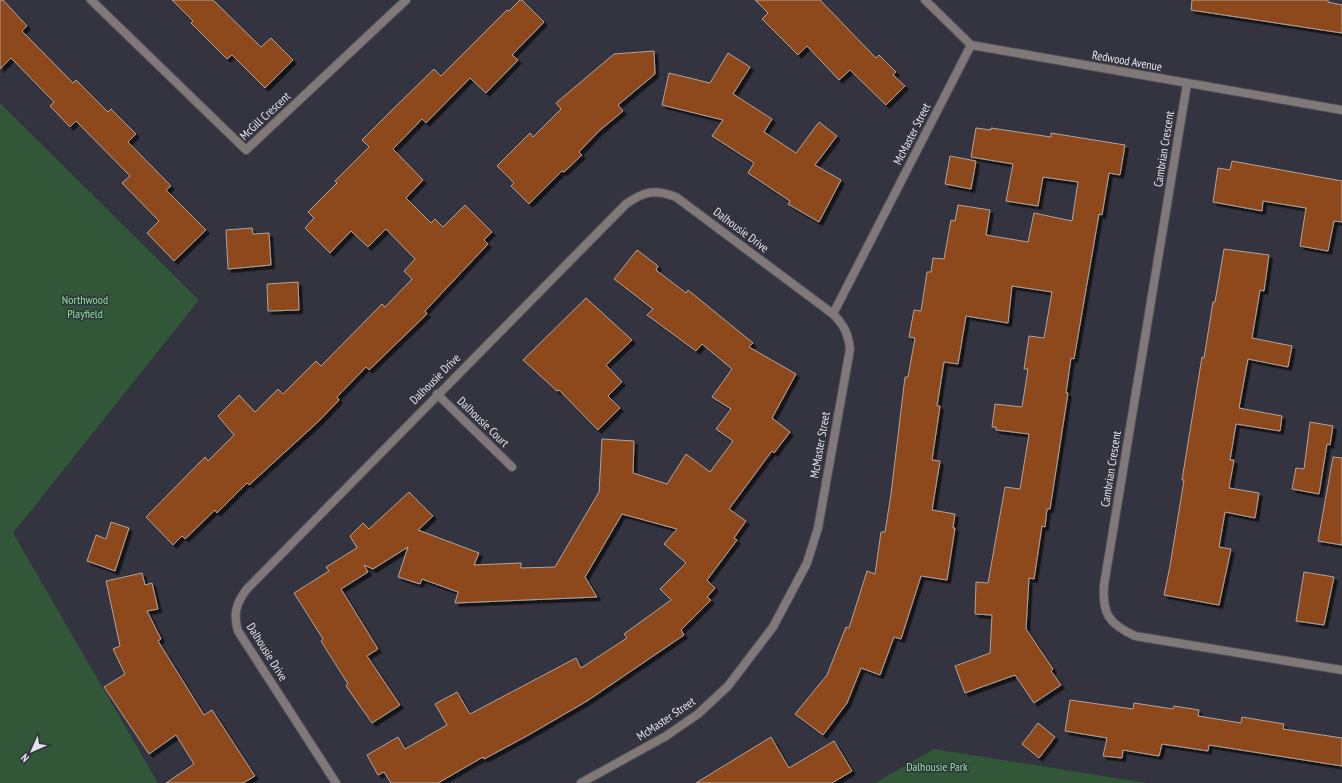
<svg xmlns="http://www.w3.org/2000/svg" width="1342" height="783" font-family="'PT Sans Narrow',sans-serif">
<defs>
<filter id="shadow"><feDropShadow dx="3.5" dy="3.5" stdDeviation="0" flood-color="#0009"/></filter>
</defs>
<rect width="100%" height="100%" fill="#33343f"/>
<!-- green -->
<path fill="#315638" d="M0,103L199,300L13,533L158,783H0Z
M934,749L1147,783H875Z"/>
<!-- building -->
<path fill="#8d491d" stroke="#b1a39c" filter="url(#shadow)" d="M0,0H3L27,26L22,31L73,83L76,80L108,112L111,109L136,134L128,142L171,186L166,190L206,230L174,261L147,233L159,221L122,183L130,176L76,121L70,127L50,106L54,102L11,58L0,69Z
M172,0H213L261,47L271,38L293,60L265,88L232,55L227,59L191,23L193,21Z
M520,0H522L544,22L512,55L518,60L486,93L470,78L426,123L422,119L393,149L423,180L406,198L431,223L435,219L443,227L465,205L492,232L484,240L488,244L425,311L427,314L369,370L366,367L337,397L339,400L320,420L249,485L247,483L217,513L215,510L185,539L182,536L173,545L146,517L205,457L208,461L234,435L218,416L239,395L255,412L278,389L283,394L316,361L321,366L382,304L385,307L412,279L404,271L415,259L386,229L368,247L351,231L330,253L305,228L314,218L308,212L337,183L335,181L369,147L362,140L388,114L434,69L441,76L507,10L509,11Z
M755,0H820L876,58L879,55L896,72L893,75L905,86L886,105L850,70L839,80L807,46L798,55L762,19L768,13Z
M1192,0H1328V2L1342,5V33L1191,10Z
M654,51L655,74L618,105L623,111L599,131L579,152L582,155L564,172L562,171L529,204L511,186L514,183L497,166L530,133L533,137L561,109L556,103L614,54Z
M728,53L750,67L733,94L772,119L764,132L796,153L819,122L837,136L815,165L841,180L819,222L788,204L790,201L748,173L754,163L712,136L723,120L662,105L669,73L710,83Z
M976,128L991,130V128L1051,137V133L1125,145L1120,175L1109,173L1102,215L1099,214L1074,359L1071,358L1066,393H1068L1050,509H1047L1045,527L1042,526L1034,579L1029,578L1026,629L1053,669L1051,671L1061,685L1034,703L1015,675L965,693L955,666L990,653L992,615L975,614L976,582L988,583L1005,487L1020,489L1029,434L996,430V427H992L995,404L1022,407L1028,369H1024L1029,336L1044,338L1052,292L1012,286L1008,323L966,316L958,364L944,362L937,406H940L932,460L940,461L932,510L955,514L953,528H955L947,580L921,576L901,639L894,637L880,675L861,668L847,703L823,735L795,714L827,675L846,627L849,628L867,571L875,574L881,532H885L891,494L905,377H908L915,338L909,337L914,310L921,311L927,272H931L933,258L944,259L951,220L955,221L958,205L990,210L986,235L1028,242L1034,213L1072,221L1078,182L1043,177L1038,206L1006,201L1013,164L971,157Z
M950,156L976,161L971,189L945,184Z
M1232,161L1342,181V222L1334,221L1328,251L1300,246L1306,208L1263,201L1262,211L1213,202L1218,168L1230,170Z
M252,228L253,234L269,233L271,265L228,269L226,230Z
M1224,249L1269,255L1264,291L1260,290L1252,338L1292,346L1288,367L1248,359L1239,408L1282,416L1280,431L1236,424L1230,460H1234L1229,488L1259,493L1255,518L1225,512L1219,547L1231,549L1219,605L1164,595L1170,566L1184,480H1182L1202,357L1204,358L1213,302H1215Z
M637,250L658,266L656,270L686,293L688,290L753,343L749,347L796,374L772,418L790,432L774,453L772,451L729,509L746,521L734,538L737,540L707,580L715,588L707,597L711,600L681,630L684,635L587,701L525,737L484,759L483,757L438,783H391L384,772L378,775L367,755L398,737L405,749L447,725L435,704L457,692L470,714L576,658L581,668L627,638L624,634L671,600L660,589L686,563L664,544L677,529L622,514L585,577L597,597L455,603L458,592L422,579L420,584L398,577L408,547L373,569L364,565L368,572L341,589L378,649L367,656L400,705L372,723L346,686L348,684L321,641L323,639L294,593L329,571L326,567L357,548L350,536L363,523L369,529L409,492L433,516L418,530L479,553L474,565L521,563V568L555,567L599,492L602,439L634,441L633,473L667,484L686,454L710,472L733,441L716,429L731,409L712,397L732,369L702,344L696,351L647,315L653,309L614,279Z
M298,282L299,310L268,311L267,284Z
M586,298L632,340L606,365L622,382L608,396L620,408L598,430L559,390L557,391L523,360Z
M1310,422L1333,426L1330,445L1327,444L1319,494L1292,489L1296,468L1304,469Z
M1333,457L1342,458V545L1318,541Z
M111,522L129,528L115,571L87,561L96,535L106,539Z
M1304,572L1334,577L1324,625L1296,621Z
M142,573L145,585L152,583L158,609L147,611L161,639L158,641L204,715L212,710L255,776L243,783H166L194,764L176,735L149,754L104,687L125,674L113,649L120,646L106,581Z
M1070,700L1133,709L1134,703L1173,709L1174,706L1199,710L1198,716L1241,723L1242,717L1284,724L1283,729L1342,738V766L1209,745L1208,751L1162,744L1159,756L1123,750L1122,758L1103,756L1107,738L1065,731Z
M1038,723L1055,737L1039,758L1022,744Z
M771,737L789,768L834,741L852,771L832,783H696Z"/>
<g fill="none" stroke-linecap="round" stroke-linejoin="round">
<defs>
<path id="street" d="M91,0L246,150L406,0
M925,0L971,45L1342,110
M1187,84L1104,585C1102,614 1109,624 1135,636L1342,670
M833,314L971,45
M437,394L512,467
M336,783L238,631C233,614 236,604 246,590L626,204C645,191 654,189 676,197L833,314C844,325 848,333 850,349L818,528L807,563L773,627L728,686L698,714L666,736L581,783"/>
</defs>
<!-- street casing -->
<use href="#street" stroke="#4f505a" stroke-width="10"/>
<!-- street -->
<use href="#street" stroke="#807978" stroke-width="8"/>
</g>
<g text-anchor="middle" stroke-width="3" stroke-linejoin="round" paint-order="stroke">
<!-- street labels -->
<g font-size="12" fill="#e3e3ea" stroke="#33343f">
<text transform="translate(1127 61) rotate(10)" y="4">Redwood Avenue</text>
<text transform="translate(265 116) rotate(-43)" y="4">McGill Crescent</text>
<text transform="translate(912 134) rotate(-63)" y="4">McMaster Street</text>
<text transform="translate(1164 149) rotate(-81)" y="4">Cambrian Crescent</text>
<text transform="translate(741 230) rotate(37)" y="4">Dalhousie Drive</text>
<text transform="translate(435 379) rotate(-45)" y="4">Dalhousie Drive</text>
<text transform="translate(483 422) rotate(44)" y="4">Dalhousie Court</text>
<text transform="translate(820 445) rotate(-80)" y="4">McMaster Street</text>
<text transform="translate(1111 469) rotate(-81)" y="4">Cambrian Crescent</text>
<text transform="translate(267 652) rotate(58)" y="4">Dalhousie Drive</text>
<text transform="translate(666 719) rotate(-34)" y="4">McMaster Street</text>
</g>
<!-- park labels -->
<g font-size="12" fill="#88e59a" stroke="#33343f">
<text x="85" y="304">Northwood<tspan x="85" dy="14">Playfield</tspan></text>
<text x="937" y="771">Dalhousie Park</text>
</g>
</g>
<!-- north arrow -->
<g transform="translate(32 751) rotate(225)" stroke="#33343f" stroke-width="3" paint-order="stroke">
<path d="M0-3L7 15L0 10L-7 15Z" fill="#e3e3ea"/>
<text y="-6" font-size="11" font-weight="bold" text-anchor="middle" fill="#e3e3ea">N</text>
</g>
</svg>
